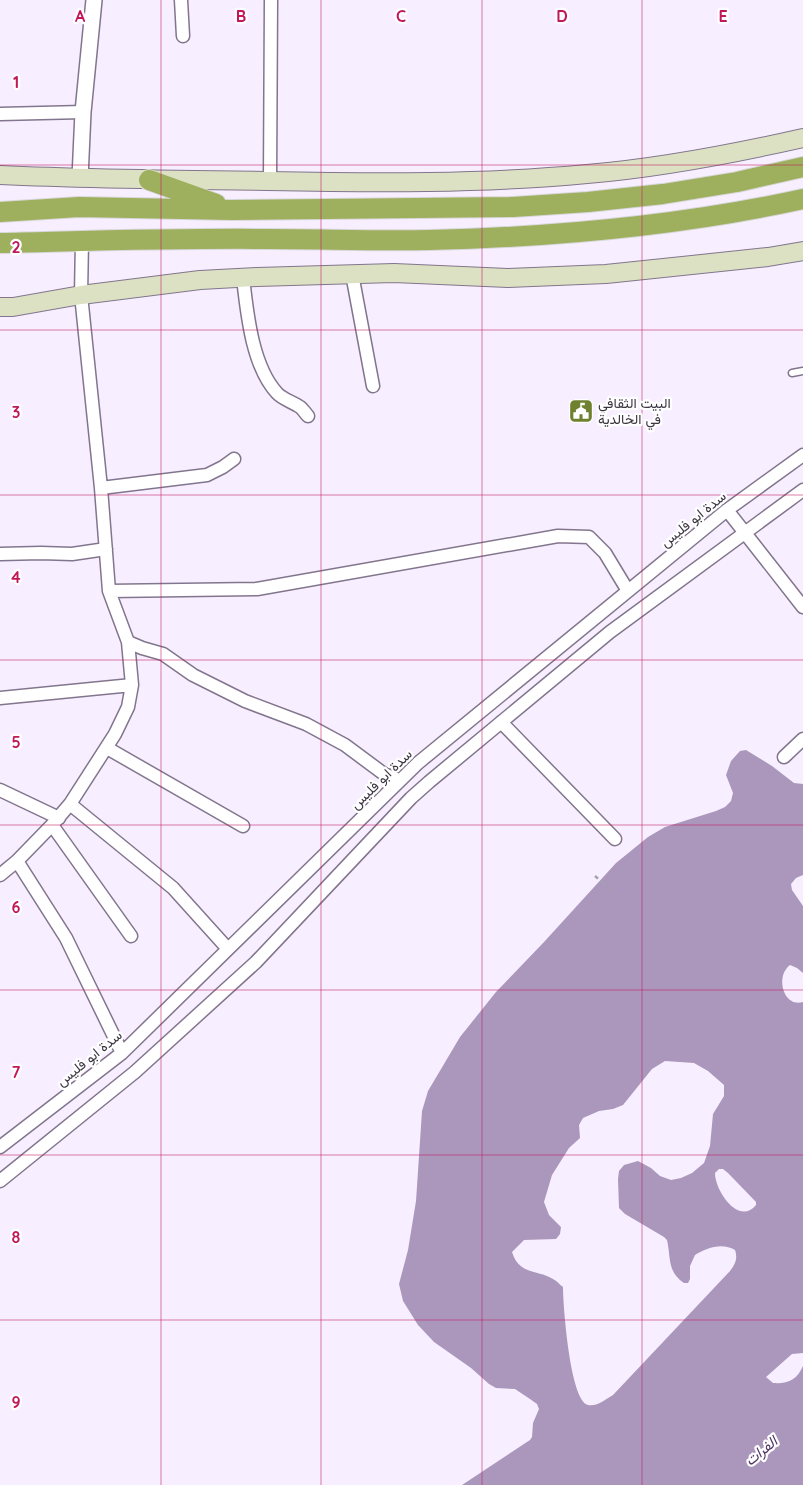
<svg xmlns="http://www.w3.org/2000/svg" width="803" height="1485" font-family="Quicksand,Vazirmatn,sans-serif">
<rect width="100%" height="100%" fill="#f7efff"/>
<!-- water -->
<path fill="#ab97bc" fill-rule="evenodd" d="M746,750L772,766L794,783L803,784V875L796,878L791,884L792,890L803,906V973L797,968L790,965C775,976 783,1008 803,1002V1353L792,1354L766,1377L773,1383C788,1384 797,1380 803,1366V1485H462L530,1440L532,1437L533,1423L539,1409L537,1404L530,1399L515,1389L496,1388L489,1384L471,1368L434,1342L418,1325L403,1301L399,1284L408,1250L416,1201L422,1111L428,1091L460,1037L496,992L544,942L616,863L648,837L665,827L716,811L725,807L731,801L733,793L726,775L731,761L740,751ZM665,1061L694,1063L708,1071L724,1085V1096L713,1114L710,1146L704,1163L692,1173L681,1178L671,1180L660,1176L651,1168L638,1161L624,1165L619,1171L618,1179L619,1208L625,1214L664,1237L667,1240C671,1257 667,1272 684,1283H688L690,1279V1266L695,1255C706,1248 722,1242 735,1250C738,1259 735,1264 730,1271L613,1395C606,1399 597,1407 588,1405C570,1401 563,1305 563,1287C560,1285 557,1281 553,1279C536,1269 519,1275 512,1252L524,1240L556,1239L560,1234L561,1227L549,1215L544,1202L552,1175L569,1148L580,1138L579,1125L583,1118L599,1111L613,1109L623,1105L652,1069ZM719,1169H723L728,1173L756,1202V1205C739,1226 715,1191 715,1173Z"/>
<g fill="none" stroke-linecap="round" stroke-linejoin="round">
<defs>
<path id="service" d="M792,373L803,371"/>
<path id="minor" d="M181,0L183,36
M0,114L83,112
M270,181L271,0
M352,274L373,386
M243,278C247,313 252,366 277,393C282,399 293,402 300,407C303,409 305,413 308,416
M101,488L207,475L223,467L234,459
M727,510L803,607
M0,554L41,553L72,554L106,549
M109,591L257,589L558,536L589,537L605,553L628,591
M128,642L142,648L163,654L193,675L245,701L306,724L345,745L384,774L399,780
M0,698L132,685
M501,722L615,839
M107,748L243,826
M784,757L803,739
M0,790L59,818
M70,804L173,888L228,949
M52,825L131,936
M17,861L66,938L122,1053
M0,875L17,861L52,825L70,804L115,734L128,707L132,685L128,642L109,591L101,488L81,295L82,241
M0,1147L122,1053L418,763L727,510L803,455
M0,1181L135,1072L256,962L411,798L429,782L610,632L803,490"/>
<path id="tertiary" d="M80,178L83,112L94,0"/>
<path id="secondary" d="M0,175C89,179 178,180 267,181C374,183 481,184 587,174C660,168 732,154 803,138
M0,307H13L81,295L200,280L257,277L394,273L508,278L606,274L768,257L803,251"/>
<path id="trunk" d="M149,180L216,204
M0,212L79,207L232,210L513,207L588,202L663,194L737,182L803,167
M0,243C89,241 178,238 267,239C321,239 375,241 429,240C555,237 680,226 803,199"/>
</defs>
<!-- service casing -->
<use href="#service" stroke="#82758d" stroke-width="9"/>
<!-- minor casing -->
<use href="#minor" stroke="#82758d" stroke-width="15"/>
<!-- tertiary casing -->
<use href="#tertiary" stroke="#82758d" stroke-width="18"/>
<!-- secondary casing -->
<use href="#secondary" stroke="#82758d" stroke-width="20"/>
<!-- trunk casing -->
<use href="#trunk" stroke="#d8d7d9" stroke-width="22"/>
<!-- path -->
<path stroke="#a59eac" stroke-width="2.5" stroke-dasharray="4 4" stroke-linecap="butt" d="M595,876L612,891"/>
<!-- service -->
<use href="#service" stroke="#fff" stroke-width="6"/>
<!-- minor -->
<use href="#minor" stroke="#fff" stroke-width="12"/>
<!-- tertiary -->
<use href="#tertiary" stroke="#fff" stroke-width="15"/>
<!-- secondary -->
<use href="#secondary" stroke="#dbe1c2" stroke-width="18"/>
<!-- trunk -->
<use href="#trunk" stroke="#9eaf5e" stroke-width="20"/>
</g>
<!-- grid -->
<path fill="none" stroke="#c2185b" stroke-width="1" stroke-opacity="0.55" d="M161,0V1485M321,0V1485M482,0V1485M642,0V1485M0,165H803M0,330H803M0,495H803M0,660H803M0,825H803M0,990H803M0,1155H803M0,1320H803"/>
<!-- icons -->
<defs>
<symbol id="civic-square" viewBox="-11 -11 22 22"><rect x="-9" y="-9" width="18" height="18" rx="4" fill="#6f802f" stroke="#fff"/><path d="M-.6-6.5H3V-4.5H.6V-3L4-1V1h2V6H-6V1h2V-1L-.6-3ZM-1.2 2.5V6h2.4V2.5Z" fill="#fff"/></symbol>
</defs>
<g fill-rule="evenodd">
<use href="#civic-square" x="567" y="397" width="28" height="28"/>
</g>
<g text-anchor="middle" stroke-width="4.5" stroke-linejoin="round" paint-order="stroke">
<!-- poi labels -->
<g font-size="14" fill="#3b3640" stroke="#fff" text-anchor="start">
<text x="598" y="408">البيت الثقافي<tspan x="598" dy="16">في الخالدية</tspan></text>
</g>
<!-- street labels -->
<g font-size="14" fill="#3b3640" stroke="#fff">
<text transform="translate(693 519) rotate(-39)" y="5">سدة ابو فليس</text>
<text transform="translate(381 779) rotate(-44)" y="5">سدة ابو فليس</text>
<text transform="translate(89 1058) rotate(-39)" y="5">سدة ابو فليس</text>
</g>
<!-- water labels -->
<g font-size="15" font-style="italic" fill="#503565" stroke="#fff">
<text transform="translate(761 1451) rotate(-39)" y="5">الفرات</text>
</g>
</g>
<g font-size="16" text-anchor="middle" font-weight="bold" fill="#c2185b" stroke="#fff" stroke-width="4.5" stroke-linejoin="round" paint-order="stroke">
<text x="80" y="22">A</text>
<text x="241" y="22">B</text>
<text x="401" y="22">C</text>
<text x="562" y="22">D</text>
<text x="723" y="22">E</text>
<text x="16" y="88">1</text>
<text x="16" y="253">2</text>
<text x="16" y="418">3</text>
<text x="16" y="583">4</text>
<text x="16" y="748">5</text>
<text x="16" y="913">6</text>
<text x="16" y="1078">7</text>
<text x="16" y="1243">8</text>
<text x="16" y="1408">9</text>
</g>
</svg>
